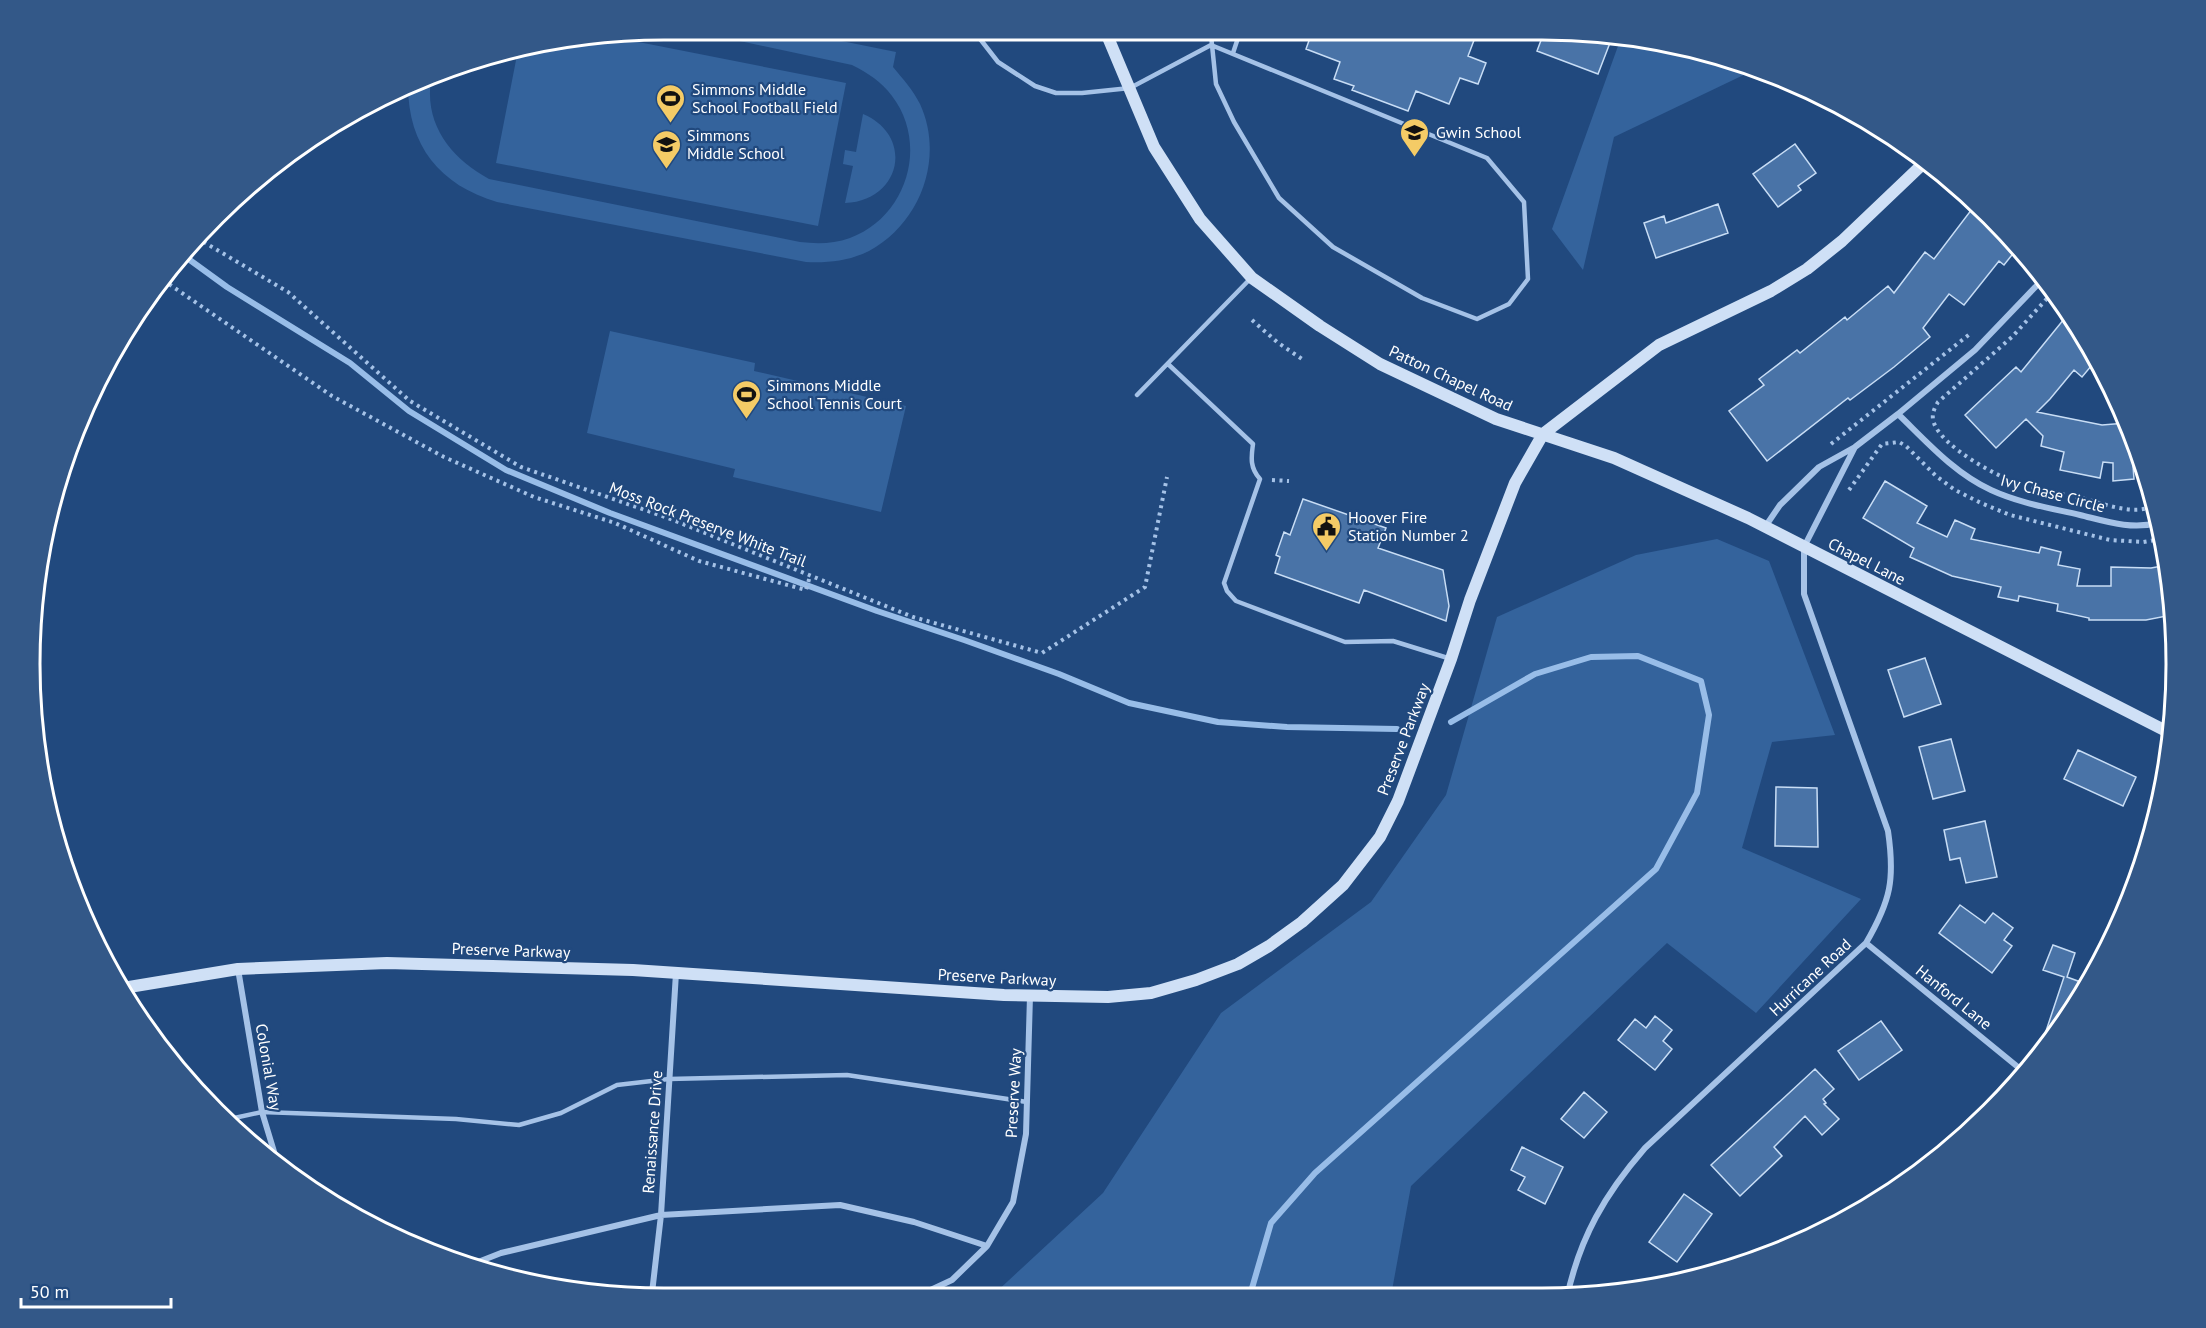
<svg xmlns="http://www.w3.org/2000/svg" width="2206" height="1328" font-family="'PT Sans',sans-serif">
<rect width="100%" height="100%" fill="#21497e"/>
<!-- green -->
<path fill="#34639c" d="M581,35H603L846,83L818,226L496,163L518,50Z
M712,35H812L896,52L893,67C903,79 913,90 920,104C945,158 920,224 869,251C849,261 828,263 806,262L497,202C440,185 408,146 408,85L432,75C422,122 450,158 489,179L800,242C817,244 833,244 850,238C907,217 929,144 892,96C882,82 868,73 852,65Z
M1622,35L1754,70L1614,137L1583,270L1552,229Z
M863,114C915,136 901,201 845,203L853,166L843,164L845,150L856,152Z
M610,331L755,363L754,371L906,406L881,512L733,477L735,469L587,433Z
M1717,539L1769,561L1835,735L1772,742L1742,848L1861,899L1756,1013L1667,943L1411,1186L1391,1296L994,1294L1103,1193L1221,1013L1371,902L1446,795L1497,617L1636,555Z"/>
<g fill="none" stroke-linecap="round" stroke-linejoin="round">
<!-- stream -->
<path stroke="#98bde8" stroke-width="6" d="M183,255L227,287L350,363L409,411L506,470L610,513L877,611L964,640L1059,674L1129,703L1218,722L1287,727L1397,729
M1250,1295L1271,1223L1315,1173L1656,869L1697,793L1709,715L1701,681L1638,656L1591,657L1535,674L1451,722"/>
</g>
<!-- building -->
<path fill="#4973a7" stroke="#c8ddf5" stroke-width="1.5" d="M1311,35H1476L1468,56L1486,63L1478,84L1460,78L1449,104L1416,91L1408,111L1352,90L1354,86L1334,79L1340,62L1306,49Z
M1543,35H1613L1598,74L1537,51Z
M1795,144L1816,173L1798,186L1801,190L1778,207L1753,174Z
M1718,204L1728,233L1656,258L1644,223L1664,216L1666,223Z
M1975,205L2019,246L2004,265L1999,261L1964,305L1949,294L1923,328L1930,337L1894,367L1850,400L1848,398L1767,461L1729,411L1764,385L1759,379L1797,350L1800,353L1845,317L1847,320L1888,286L1894,293L1925,252L1934,259Z
M2064,319L2081,333L2097,359L2082,377L2074,370L2050,399L2037,412L2102,425L2126,423L2139,452L2132,453L2134,479L2113,481V463L2103,462L2100,478L2060,470L2064,452L2041,446L2043,436L2026,419L1996,448L1965,415L2016,367L2021,372Z
M1885,481L1927,506L1917,523L1947,537L1955,520L1975,529L1971,539L2039,553L2041,547L2061,552L2058,565L2080,569L2077,586H2111V567L2151,568L2167,565L2171,581L2172,615L2146,620H2089V618L2057,611L2058,604L2019,596L2018,601L1998,597L2001,587L1952,576L1910,557L1914,548L1863,518Z
M1303,499L1386,528L1378,548L1443,570L1449,606L1446,621L1364,590L1359,603L1275,573L1280,557L1276,555L1284,532L1290,535Z
M1925,658L1941,704L1904,717L1888,670Z
M1951,739L1965,791L1933,799L1919,747Z
M2078,750L2136,777L2123,806L2064,779Z
M1776,787L1817,788L1818,847L1775,846Z
M1985,821L1997,877L1966,883L1960,858L1950,860L1944,830Z
M1960,905L1985,923L1993,913L2013,928L2004,940L2012,946L1992,973L1939,933Z
M2053,945L2075,953L2067,977L2086,984L2048,1046L2042,1043L2064,977L2043,970Z
M1655,1016L1672,1030L1663,1041L1672,1049L1655,1070L1618,1040L1635,1019L1646,1028Z
M1881,1021L1902,1050L1859,1080L1838,1051Z
M1815,1069L1834,1089L1823,1099L1826,1103L1824,1104L1839,1119L1822,1135L1805,1116L1774,1147L1782,1156L1740,1196L1711,1165Z
M1584,1092L1607,1112L1584,1138L1561,1119Z
M1522,1147L1563,1167L1545,1204L1518,1190L1525,1177L1511,1170Z
M1684,1194L1712,1214L1677,1262L1649,1242Z"/>
<g fill="none" stroke-linecap="round" stroke-linejoin="round">
<!-- path -->
<path stroke="#a5c2e7" stroke-width="4" stroke-dasharray="3 4.5" stroke-linecap="butt" d="M197,238L288,292L410,401L521,467L668,518L913,617L1042,653L1145,587L1167,477
M163,280L332,396L444,457L534,497L615,523L699,561L806,590L810,576
M2052,293L2012,337L1938,402C1934,409 1931,415 1934,423C1942,447 1999,478 2023,485C2042,490 2062,494 2081,498C2102,503 2133,516 2153,506
M1252,320L1277,342L1302,359
M1831,444L1971,333
M1272,480L1289,481
M1849,490L1882,444L1899,442L1906,446L1936,476L1955,490L1981,503L2010,515L2110,540L2143,542L2161,539"/>
<!-- lane -->
<path stroke="#a5c2e7" stroke-width="4.5" d="M977,35L998,62L1035,86L1056,93H1082L1130,88L1211,45
M1211,35L1216,84L1234,122L1279,198L1333,247L1422,298L1477,319L1509,304L1528,279L1524,202L1487,158L1211,45
M1233,53L1239,35
M1168,364L1253,444C1251,458 1250,468 1260,479L1224,583L1227,591L1236,601L1345,642L1393,641L1451,659
M1137,395L1250,279
M225,1120L262,1112L456,1119L519,1125L561,1113L617,1085L669,1079L847,1075L1027,1102"/>
<!-- street -->
<path stroke="#a5c2e7" stroke-width="6" d="M2043,279L1975,350L1898,414C1926,441 1954,473 1991,490C2019,503 2050,508 2080,515C2105,521 2131,530 2157,523
M1765,527L1780,505L1819,467L1855,447L1898,414
M1866,943L2024,1072
M238,969L262,1112L279,1168
M473,1264L501,1253L661,1215L840,1205L914,1222L987,1246
M652,1293L661,1215L676,973
M922,1294L952,1280L987,1246L1013,1202L1026,1134L1030,996
M1567,1297C1580,1237 1605,1194 1645,1148L1866,943C1891,900 1895,879 1888,831L1804,594V547L1855,447"/>
<!-- secondary -->
<path stroke="#cfe0f6" stroke-width="12" d="M1107,35L1154,147L1200,219L1252,278L1320,326L1380,364L1496,419L1614,458L1748,518L2170,733
M123,988L238,969L387,963L633,970L1004,995L1108,997L1151,993L1196,980L1238,964L1269,946L1302,922L1343,885L1380,837L1398,801L1451,659L1470,600L1515,483L1543,434L1659,345L1771,291L1807,269L1842,241L1927,160"/>
</g>
<!-- icons -->
<defs>
<symbol id="stadium-pin" viewBox="-11 -11 22 30"><path d="M0 17L-7.5 6A9.5 9.5 0 1 1 7.5 6Z" fill="#f4cb66" stroke="#21497e"/><path d="M0-5a6.5 5 0 1 0 0 10a6.5 5 0 1 0 0-10ZM-3.5-1.8h7v3.6h-7Z" fill="#111"/></symbol>
<symbol id="school-pin" viewBox="-11 -11 22 30"><path d="M0 17L-7.5 6A9.5 9.5 0 1 1 7.5 6Z" fill="#f4cb66" stroke="#21497e"/><path d="M0-5L7-2L0 1L-7-2ZM-4 1L0 2.5L4 1V4Q0 6-4 4Z" fill="#111"/></symbol>
<symbol id="civic-pin" viewBox="-11 -11 22 30"><path d="M0 17L-7.5 6A9.5 9.5 0 1 1 7.5 6Z" fill="#f4cb66" stroke="#21497e"/><path d="M-.6-6.5H3V-4.5H.6V-3L4-1V1h2V6H-6V1h2V-1L-.6-3ZM-1.2 2.5V6h2.4V2.5Z" fill="#111"/></symbol>
</defs>
<g fill-rule="evenodd">
<use href="#stadium-pin" x="654" y="82" width="33" height="45"/>
<use href="#school-pin" x="1398" y="116" width="33" height="45"/>
<use href="#school-pin" x="650" y="128" width="33" height="45"/>
<use href="#stadium-pin" x="730" y="378" width="33" height="45"/>
<use href="#civic-pin" x="1310" y="510" width="33" height="45"/>
</g>
<g text-anchor="middle" stroke-width="4.5" stroke-linejoin="round" paint-order="stroke">
<!-- poi labels -->
<g font-size="16" fill="#fff" stroke="#21497e" text-anchor="start">
<text x="692" y="95">Simmons Middle<tspan x="692" dy="18">School Football Field</tspan></text>
<text x="1436" y="138">Gwin School</text>
<text x="687" y="141">Simmons<tspan x="687" dy="18">Middle School</tspan></text>
<text x="767" y="391">Simmons Middle<tspan x="767" dy="18">School Tennis Court</tspan></text>
<text x="1348" y="523">Hoover Fire<tspan x="1348" dy="18">Station Number 2</tspan></text>
</g>
<!-- street labels -->
<g font-size="16" fill="#fff" stroke="#21497e">
<text transform="translate(1451 378) rotate(25)" y="6">Patton Chapel Road</text>
<text transform="translate(2053 493) rotate(15)" y="6">Ivy Chase Circle</text>
<text transform="translate(708 524) rotate(21)" y="6">Moss Rock Preserve White Trail</text>
<text transform="translate(1867 561) rotate(27)" y="6">Chapel Lane</text>
<text transform="translate(1403 739) rotate(-69)" y="6">Preserve Parkway</text>
<text transform="translate(511 950) rotate(2)" y="6">Preserve Parkway</text>
<text transform="translate(997 977) rotate(3)" y="6">Preserve Parkway</text>
<text transform="translate(1810 977) rotate(-43)" y="6">Hurricane Road</text>
<text transform="translate(1954 997) rotate(39)" y="6">Hanford Lane</text>
<text transform="translate(269 1067) rotate(80)" y="6">Colonial Way</text>
<text transform="translate(1013 1093) rotate(-87)" y="6">Preserve Way</text>
<text transform="translate(652 1132) rotate(-86)" y="6">Renaissance Drive</text>
</g>
</g>
<!-- crop -->
<path d="M0 0H2206V1328H0ZM664 40H1542A624 624 0 0 1 2166 664V664A624 624 0 0 1 1542 1288H664A624 624 0 0 1 40 664V664A624 624 0 0 1 664 40Z" fill="#335888" fill-rule="evenodd"/>
<path fill="none" stroke="#fff" stroke-width="3" d="M664 40H1542A624 624 0 0 1 2166 664V664A624 624 0 0 1 1542 1288H664A624 624 0 0 1 40 664V664A624 624 0 0 1 664 40Z"/>
<!-- scale -->
<path d="M21 1298v9h150v-9" fill="none" stroke="#ffffff" stroke-width="3"/>
<text x="30" y="1298" font-size="18" fill="#ffffff" stroke="#21497e" stroke-width="4.5" paint-order="stroke">50 m</text>
</svg>
